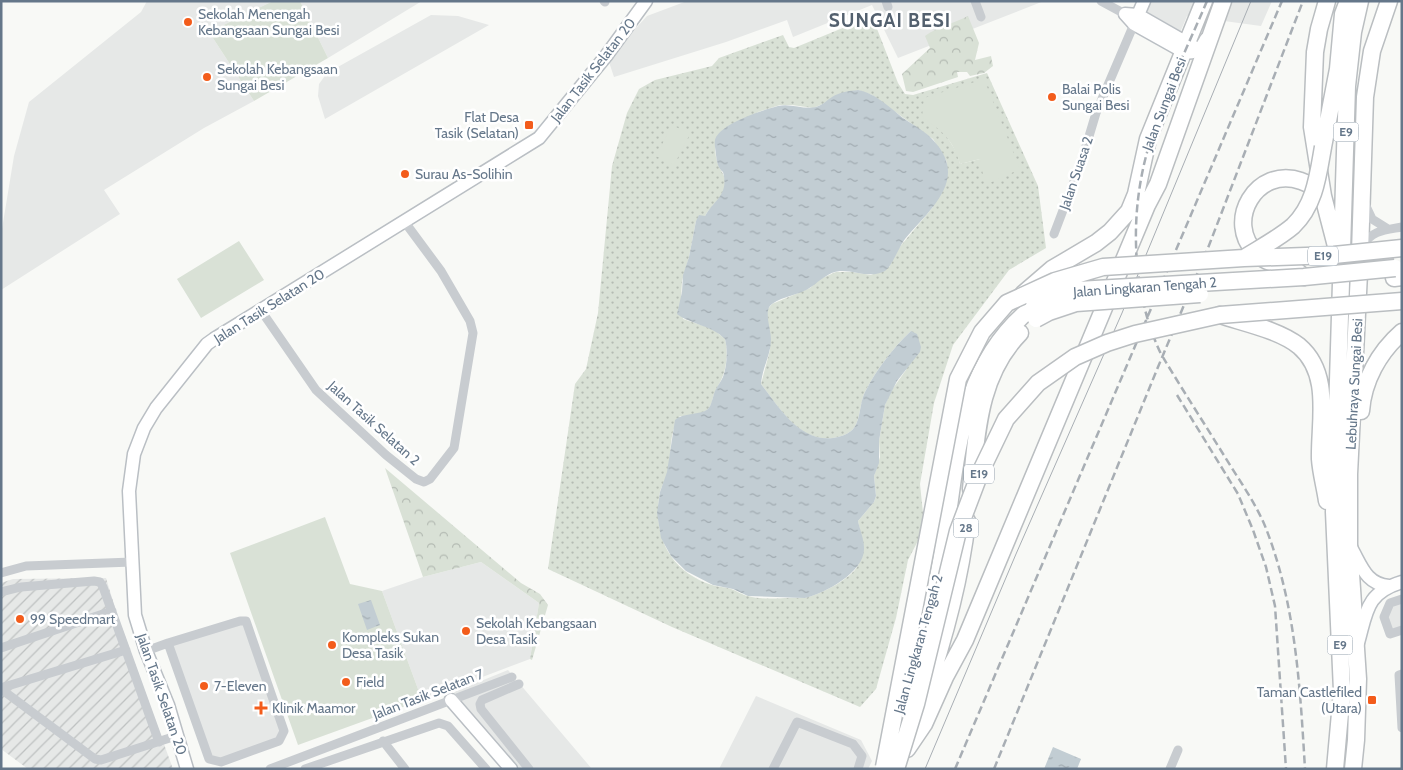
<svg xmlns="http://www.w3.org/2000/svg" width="1403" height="770" font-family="Cabin,sans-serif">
<defs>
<pattern id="industrial-furrows" width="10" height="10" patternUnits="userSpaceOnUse" patternTransform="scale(1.25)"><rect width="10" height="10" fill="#e6e8e7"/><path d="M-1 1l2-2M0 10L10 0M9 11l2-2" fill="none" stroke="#bec1c1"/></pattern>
<pattern id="green-dots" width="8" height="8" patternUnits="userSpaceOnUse" patternTransform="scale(1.25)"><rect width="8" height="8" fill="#d9e1d6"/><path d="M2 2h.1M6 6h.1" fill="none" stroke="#b4bbb3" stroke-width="1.8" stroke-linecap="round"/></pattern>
<pattern id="forest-crowns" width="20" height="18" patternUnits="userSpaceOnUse" patternTransform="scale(1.25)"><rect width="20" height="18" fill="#d9e1d6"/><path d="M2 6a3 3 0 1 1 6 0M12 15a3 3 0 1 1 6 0" fill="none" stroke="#b4bbb3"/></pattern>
<pattern id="water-ripples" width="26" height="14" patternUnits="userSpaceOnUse" patternTransform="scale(1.25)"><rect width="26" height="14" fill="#c2cdd3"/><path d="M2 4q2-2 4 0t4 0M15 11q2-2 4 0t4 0" fill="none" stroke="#a1abb1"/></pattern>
</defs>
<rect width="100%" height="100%" fill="#f8f9f6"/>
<!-- built -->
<path fill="#e6e8e7" d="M147,1H273L209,32L254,101L204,128L104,190L120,214L1,290V235L14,156L29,102L141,12Z
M300,1H422L328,58Z
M687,1H1044L898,58L872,5L793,37L787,20L726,42L614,77L608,59L647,16Z
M1149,1H1272L1261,26L1187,16L1179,35L1147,13Z
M431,15L458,16L489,25L325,119L318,96L319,84L327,73Z
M481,562L539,603L530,659L422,700L382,591L423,577Z
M1402,602V627L1392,630L1387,617L1392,605Z
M243,623L281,731L276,740L219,760L211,756L171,644Z
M508,670L592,769H519L454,692Z
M756,696L861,740L872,761L868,769H719Z"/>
<!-- industrial -->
<path fill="url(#industrial-furrows)" d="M106,578L117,614L173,769H28L1,749V583L13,579Z"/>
<!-- green -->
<path fill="url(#green-dots)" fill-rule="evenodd" d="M867,18L874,21L898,83L905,94L913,95L987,73L1038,186L1046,248L1009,270L953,345L934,403L920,484L924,523L921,535L908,560L896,618L876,689L860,707L672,627L548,569L575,384L586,369L598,313L612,166L627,113L639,89L655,80L712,66L719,58L783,35L789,47L794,48ZM858,90L872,95L923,132L933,139L947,162L933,207L898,249L889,267L871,275L852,272H836L820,279L810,288L772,304L767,310V315L770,350L761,384C779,407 799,443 833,438C839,437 846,435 851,431C861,423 859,404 865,392C876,370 893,348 911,331L906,370L891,391L885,405L879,441L880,457L874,476L876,496L874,502L858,521C861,535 864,547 860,561C855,578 821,594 805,598C787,597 766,601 748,596C742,595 737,591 731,589C725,587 718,587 712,585C669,571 652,535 660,492C661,487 664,483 666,478C673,458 667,434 680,416C688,416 701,415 707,410C712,406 712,398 715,392C717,387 720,383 722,378C727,367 728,350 725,339L713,329L683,319L681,298L682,281L689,257L696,221L702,216H705C709,208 718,202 722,194C731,177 720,174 717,161C715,155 715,147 715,141L758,112L780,105H792L813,108ZM944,132L1019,169L980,159L960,164L957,153Z"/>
<!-- forest -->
<path fill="url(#forest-crowns)" d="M968,16L979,43L975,60L991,56L993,66L984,73L970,76L967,72H957L958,77L913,92L906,91L902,74L930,48L925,36C937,27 955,23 968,16Z
M385,468L521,583L540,594L548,605L532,660L530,659L539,603L481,562L423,577Z"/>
<!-- pitch -->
<path fill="#d9e1d6" d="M273,1H300L328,58L254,101L209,32Z
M984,79L1020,169L985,185L980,159L960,164C952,138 943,132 922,117L924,98Z
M672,125L690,134L674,165L656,156Z
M239,241L264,280L201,318L177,279Z
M325,517L350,584L382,591L422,700L298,745L230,553Z"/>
<!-- water -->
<path fill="url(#water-ripples)" d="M858,90C876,93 891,109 906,120C915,126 926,132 933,140C970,179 930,209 905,239C898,248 893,265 885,271C870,279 855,270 840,271C828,272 820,281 811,287C800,295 783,296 772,304C763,310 771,329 771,339C771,355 762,368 761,384C779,407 799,442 833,438C839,437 846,435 851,431C861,423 859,404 865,392C876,370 893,348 911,331L917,334L921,347L920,352L897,381L885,405L879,441V463L874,476L876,496L874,502L858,521C860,530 864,539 864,548C865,572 825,593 805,598L748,596L733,589L713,585L686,571L671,556L661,538L657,513L660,492L667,472L675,420C682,413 696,415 705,411C712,408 712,398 715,391C717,386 721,382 723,377C727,366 728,350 725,339C711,325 692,325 677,314L682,292L683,275L689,257L696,221L699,215L705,216C715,199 729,195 723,172C718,168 717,163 716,155C716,151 714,145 715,140C719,124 763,110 778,106C791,103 804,110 816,107C823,105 827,100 832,97C840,92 849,91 858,90Z
M371,600L380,625L367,630L358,604Z
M1053,747L1081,759L1077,769H1044Z"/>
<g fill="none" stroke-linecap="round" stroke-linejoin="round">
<defs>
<path id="secondary" d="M1125,14L1134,24L1184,52C1197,54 1201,49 1206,39
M1125,14L1138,15L1194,47
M1135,22L1144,1
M1350,546C1361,564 1365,584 1389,586
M1358,643C1367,611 1366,593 1402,582
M451,700L511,769
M187,769L168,705L146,651L135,615L129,491L134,454L144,428L156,408L207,344L214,339L539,138L606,56L646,1"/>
<path id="highway" d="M1327,1L1319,29L1315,52L1312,127L1323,196L1337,250
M1323,147L1338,69L1343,14L1348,1
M1304,277C1300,274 1296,270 1292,268C1278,262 1268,265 1257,254C1223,222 1257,165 1301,181C1310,184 1317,189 1323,196
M1394,278L1402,277
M1023,294L1052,269L1096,243L1110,232L1129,211L1136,194L1148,139L1204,1
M1220,315C1244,323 1279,330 1299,346C1332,374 1319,422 1320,459C1321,473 1325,487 1327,501
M1361,411C1363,381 1379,352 1402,332
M971,489C977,433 978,376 1020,333
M923,701C943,643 960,582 967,521
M900,711C917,666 930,618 939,571C958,477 950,371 1034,306
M907,749L924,724L945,677L965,640L1147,205L1158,184L1223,1
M1335,769L1342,691L1334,512L1347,86L1353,32L1360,1
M1353,769L1356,740L1358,679L1349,544V474L1360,253L1365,97L1372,51L1389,1"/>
</defs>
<!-- secondary casing -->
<use href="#secondary" stroke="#babfc4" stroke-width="15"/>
<!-- highway casing -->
<use href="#highway" stroke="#babec1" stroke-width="19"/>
<!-- street -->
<path stroke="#c8ccd0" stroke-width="9" d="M604,1L605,2
M886,1L888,7
M975,1L981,17
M1101,1L1125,14
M1364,202L1372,219L1388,229
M1054,234L1081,163L1096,113L1134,24
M1363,246C1371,230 1386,230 1402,227
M260,309L316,390L386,455L416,479L424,482L430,479L454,448L473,333L470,321L441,271L404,221
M1,573L26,566L132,562
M1,592L21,587L94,581L100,582L103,587L159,742
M1402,599L1390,603L1384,617L1390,634L1402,630
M1,648L112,611
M146,651L168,643L240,621H246L284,731L279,741L221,762L209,759L168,643
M1402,674L1399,675L1402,728
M519,684L482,700L480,704L481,709L529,769
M1,688L126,650
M1,689L95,759L101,760L176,736
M383,741L405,769
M270,769L512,677
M305,769L439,723L448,726L486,769
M773,769L797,722L853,744L862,756L858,769
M1170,769L1178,750"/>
<!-- secondary -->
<use href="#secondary" stroke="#fff" stroke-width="12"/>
<!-- highway -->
<use href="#highway" stroke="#fff" stroke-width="16"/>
<!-- tram -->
<path stroke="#a8aeb4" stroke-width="1" d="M925,769L1016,554L1122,313L1251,1"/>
<!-- rail -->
<path stroke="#a8aeb4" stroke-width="2.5" stroke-dasharray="8 4" stroke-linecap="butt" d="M1207,1C1188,46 1165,92 1151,139C1129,207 1130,289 1161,354C1182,389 1204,423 1225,457C1239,480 1255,502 1265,526C1296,604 1300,687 1305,769
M1177,395L1238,494L1253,530L1266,567L1275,606L1286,769
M955,769L1282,1
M994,769L1158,367L1208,248L1303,1"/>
<defs>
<path id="highway-bridge" d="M1244,258C1260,248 1279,238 1293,226C1315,205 1318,175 1323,147
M1034,306L1056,295L1078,290L1304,277L1395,268
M1036,319L1049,312L1076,303L1200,294
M884,767L958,379L982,332L1007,303L1055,281L1103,267L1244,258L1334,255L1402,248
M896,769L916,704L958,531L980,473L1006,419L1038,383L1075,357L1107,343L1135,334L1220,315L1402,301"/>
</defs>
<!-- highway-bridge casing -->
<use href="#highway-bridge" stroke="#babec1" stroke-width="19" stroke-linecap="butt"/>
<!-- highway-bridge -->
<use href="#highway-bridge" stroke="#fff" stroke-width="16"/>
</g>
<!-- markers -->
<g fill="#f35c1b" stroke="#fff" stroke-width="2">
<circle cx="188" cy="22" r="5"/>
<circle cx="207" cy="77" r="5"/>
<circle cx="1052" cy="97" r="5"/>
<rect x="524" y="120" width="10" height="10" rx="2.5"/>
<circle cx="405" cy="174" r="5"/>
<circle cx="20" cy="619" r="5"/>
<circle cx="466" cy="631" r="5"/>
<circle cx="332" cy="645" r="5"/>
<circle cx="346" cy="682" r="5"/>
<circle cx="204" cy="686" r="5"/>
<rect x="1367" y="695" width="10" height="10" rx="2.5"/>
<path d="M258.5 700.5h5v5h5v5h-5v5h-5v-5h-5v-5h5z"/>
</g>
<g text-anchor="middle" stroke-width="5" stroke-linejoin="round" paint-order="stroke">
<!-- shield labels -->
<g fill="#fff" stroke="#93a0ad" stroke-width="1">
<rect x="1333.5" y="122.5" width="25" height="19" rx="4"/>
<rect x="1308" y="246.5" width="30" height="19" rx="4"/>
<rect x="964" y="464.5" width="30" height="19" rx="4"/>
<rect x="953.5" y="518.5" width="25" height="19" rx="4"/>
<rect x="1327.5" y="635.5" width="25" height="19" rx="4"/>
</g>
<g font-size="12" font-weight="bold" fill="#65778a">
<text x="1346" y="136">E9</text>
<text x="1323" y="260">E19</text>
<text x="979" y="478">E19</text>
<text x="966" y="532">28</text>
<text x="1340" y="649">E9</text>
</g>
<!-- poi labels -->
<g font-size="14" fill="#65778a" stroke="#fff" text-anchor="start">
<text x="198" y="19">Sekolah Menengah<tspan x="198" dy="16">Kebangsaan Sungai Besi</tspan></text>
<text x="217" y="74">Sekolah Kebangsaan<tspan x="217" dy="16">Sungai Besi</tspan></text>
<text x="1062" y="94">Balai Polis<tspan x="1062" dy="16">Sungai Besi</tspan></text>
<text x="519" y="122" text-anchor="end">Flat Desa<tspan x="519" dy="16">Tasik (Selatan)</tspan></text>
<text x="415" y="179">Surau As-Solihin</text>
<text x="30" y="624">99 Speedmart</text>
<text x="476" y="628">Sekolah Kebangsaan<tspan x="476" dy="16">Desa Tasik</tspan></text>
<text x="342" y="642">Kompleks Sukan<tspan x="342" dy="16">Desa Tasik</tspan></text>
<text x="356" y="687">Field</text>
<text x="214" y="691">7-Eleven</text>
<text x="1362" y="697" text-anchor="end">Taman Castlefiled<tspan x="1362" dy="16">(Utara)</tspan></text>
<text x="272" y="713">Klinik Maamor</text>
</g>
<!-- street labels -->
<g font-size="14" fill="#65778a" stroke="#fff">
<text transform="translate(593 70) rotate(-52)" y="5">Jalan Tasik Selatan 20</text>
<text transform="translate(1164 104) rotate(-69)" y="5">Jalan Sungai Besi</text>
<text transform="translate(1076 173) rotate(-71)" y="5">Jalan Suasa 2</text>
<text transform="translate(1145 287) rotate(-4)" y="5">Jalan Lingkaran Tengah 2</text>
<text transform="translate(269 306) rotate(-32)" y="5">Jalan Tasik Selatan 20</text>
<text transform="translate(1354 384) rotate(-87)" y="5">Lebuhraya Sungai Besi</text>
<text transform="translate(374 423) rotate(42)" y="5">Jalan Tasik Selatan 2</text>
<text transform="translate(918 644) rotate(-74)" y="5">Jalan Lingkaran Tengah 2</text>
<text transform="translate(162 694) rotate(71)" y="5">Jalan Tasik Selatan 20</text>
<text transform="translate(428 694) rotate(-21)" y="5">Jalan Tasik Selatan 7</text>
</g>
<!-- district labels -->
<g font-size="19" font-weight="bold" letter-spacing="1" fill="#53606e" stroke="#fff">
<text x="890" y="27">SUNGAI BESI</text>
</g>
</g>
<!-- border -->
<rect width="1403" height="770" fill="none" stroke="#65778a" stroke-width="5"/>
</svg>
